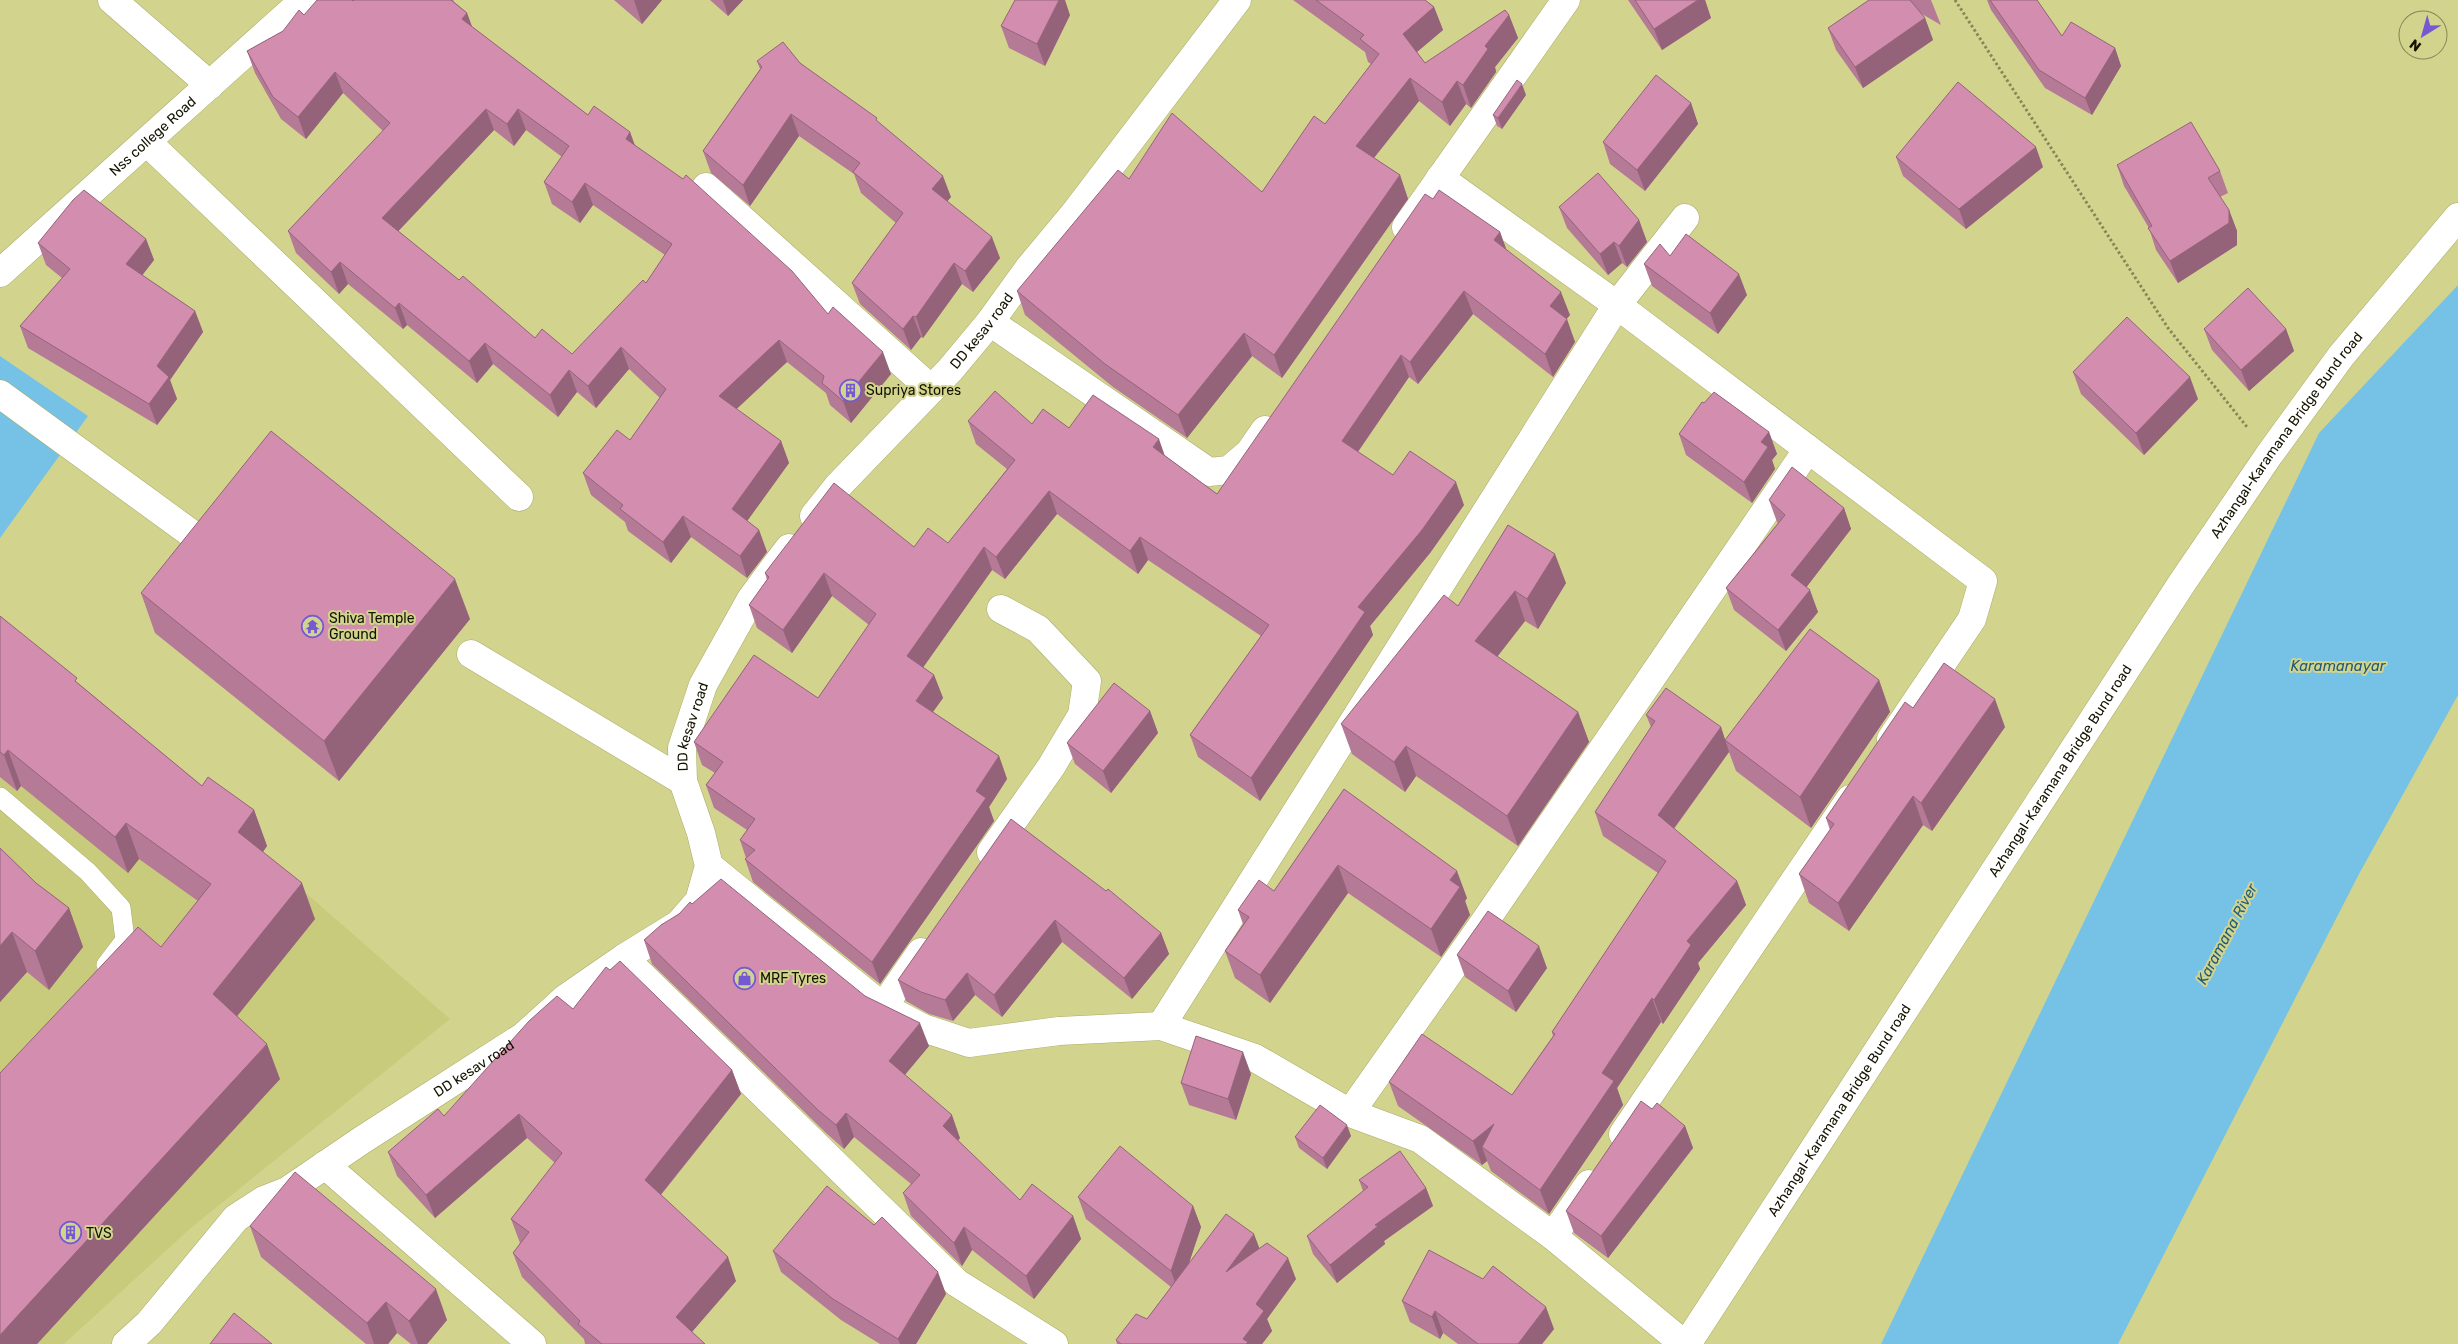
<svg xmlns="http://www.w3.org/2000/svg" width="2458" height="1344" font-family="Rubik,sans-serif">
<rect width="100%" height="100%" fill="#d2d48e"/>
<!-- built -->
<path fill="#c9cb7c" d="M0,625L450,1019L192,1227L64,1344H0Z"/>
<!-- water -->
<path fill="#75c2e6" d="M2458,285V695L2359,874L2118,1344H1881L2319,433Z
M0,356L88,416L0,538Z"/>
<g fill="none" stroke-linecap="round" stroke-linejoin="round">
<defs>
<path id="service" d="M0,797L88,872L121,908L125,940L106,965"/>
<g id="minor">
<path d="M112,0L210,85"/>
<path d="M147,142L519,497"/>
<path d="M1440,178L1617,305L1983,581L1972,619L1891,739"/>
<path d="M706,187L931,389"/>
<path d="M1406,227L1566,0"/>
<path id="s1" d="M0,273L304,0"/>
<path d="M990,322L1209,472L1229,470L1249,453L1265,430"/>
<path d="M0,394L196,537"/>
<path id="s2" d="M814,516L838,486L950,370L990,322L1029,268L1074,214L1237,0"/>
<path d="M471,654L683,781"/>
<path d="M991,852L1051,767L1082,715L1087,681L1038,629L1001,609"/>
<path d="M709,866L883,1007L923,1028L969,1043L1059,1031L1161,1026L1255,1058L1350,1113L1420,1139L1553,1236L1684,1344"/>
<path d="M624,958L957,1283L1054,1344"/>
<path d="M883,1007L921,952"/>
<path d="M1161,1026L1617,305L1685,218"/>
<path d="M1350,1113L1481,927L1808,449"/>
<path d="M1623,1134L1850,799"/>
<path d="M325,1165L532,1344"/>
<path d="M1553,1236L1589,1184"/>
<path id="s3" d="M126,1344L149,1323L236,1218L264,1200L287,1191L362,1140L524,1036L566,998L624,958L679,924L699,901L709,866L701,833L683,781L682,748L703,685L751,599L789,548"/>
<path id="s4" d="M1687,1344L2182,583L2269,455L2341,356L2458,217"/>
</g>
</defs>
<!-- service casing -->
<use href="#service" stroke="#a9ab66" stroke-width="20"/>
<!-- minor casing -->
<use href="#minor" stroke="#a9ab66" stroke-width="29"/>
<!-- path -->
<path stroke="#868756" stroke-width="3" stroke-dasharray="2.5 2.5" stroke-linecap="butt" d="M1955,0L2168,328L2247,427"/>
<!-- service -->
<use href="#service" stroke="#fff" stroke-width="19"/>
<!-- minor -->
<use href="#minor" stroke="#fff" stroke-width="28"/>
</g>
<!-- wall -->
<path fill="#b57a96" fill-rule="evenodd" d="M354,0H454L453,1L467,13L472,27L588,115L630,132L635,146L828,314L891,374L851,423L830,405L826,393L787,362L736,409L781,441L789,463L747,521L759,530L767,552L747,578L691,537L671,563L628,531L625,522L591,495L583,473L630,440L660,398L629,369L596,408L577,392L558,417L493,364L477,383L407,325L403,329L348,284L339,294L296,253L288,231L383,131L343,93L306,139L281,119L255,73L247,51L283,31L304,15L353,1ZM494,130L514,146L526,130L562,157L544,182L552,204L580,223L593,205L665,255L646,283L572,354L535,338L459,280L398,231Z
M614,0H662L642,24Z
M710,0H743L728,16Z
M1293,0H1425L1434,7L1443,30L1417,52L1425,63L1509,15L1518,38L1495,67L1496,72L1471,108L1466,104L1450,126L1419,101L1374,158L1400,175L1408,199L1282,378L1252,356L1187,438L1113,387L1025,315L1017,291L1129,179L1262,192L1325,124L1371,64L1368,62L1365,52Z
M1628,0H1705L1711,18L1662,50Z
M1869,0H1931L1941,25L1922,14L1925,18L1933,40L1863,88L1836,50L1828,28Z
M1987,0H2037L2062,36L2115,48L2121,66L2092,115L2045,88L1991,10Z
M1070,15L1045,66L1009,48L1001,26Z
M757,61L800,63L879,123L951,197L947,201L1000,258L973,292L962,284L923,338L921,337L911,350L860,304L852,283L896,223L861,193L854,174L799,136L750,206L711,173L703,151L760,69Z
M1526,95L1502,129L1497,126L1493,115Z
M1691,103L1698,124L1645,191L1610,164L1603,142Z
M1896,157L2043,167L1966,229L1903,176Z
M2117,165L2220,171L2228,193L2220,197L2229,210L2237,231V245L2178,283L2156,250L2149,228L2124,186Z
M1433,199L1500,232L1506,249L1570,315L1566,319L1575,342L1553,377L1473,314L1418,384L1409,377L1358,452L1393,475L1464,505L1430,553L1370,626L1373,635L1260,801L1198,757L1190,735L1261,636L1148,560L1138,574L1057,514L1005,579L992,570L923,667L934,675L943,698L933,712L999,756L1007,779L989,807L994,821L880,984L753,882L745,859L746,858L740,840L747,830L714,808L706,785L715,773L702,765L694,742L818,698L869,625L832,596L792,653L757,628L749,605L767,580L765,573L914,547L948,543L1007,469L976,444L968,421L1032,424L1069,428L1164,455L1217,494Z
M1559,207L1639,220L1647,242L1627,267L1622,263L1608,275L1567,228Z
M146,239L154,260L142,275L195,311L203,332L170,380L177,399L157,425L28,348L20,326L62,278L46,265L38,243Z
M1670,256L1747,295L1718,334L1652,286L1644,264Z
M2204,329H2286L2294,351L2249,391L2212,350Z
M2073,372L2198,399L2144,455L2081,394Z
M1704,403L1769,432L1777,454L1772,460L1775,469L1752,503L1686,455L1679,434Z
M1769,500L1844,508L1851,529L1806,587L1818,612L1786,651L1734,610L1726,588L1778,523L1777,522Z
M1508,525L1566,583L1538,629L1525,621L1497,657L1578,712L1589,742L1518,846L1416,776L1405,792L1352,754L1341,724L1458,606Z
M141,593L470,619L339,781L155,633Z
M0,616L79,684L202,786L254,810L267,846L263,852L315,919L237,1016L280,1079L37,1344H0L161,947L198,901L139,859L128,873L21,786L17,791L0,777Z
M1879,680L1890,712L1811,828L1736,771L1729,752L1674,829L1737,881L1746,905L1698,963L1700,969L1663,1024L1661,1022L1617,1088L1623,1105L1549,1214L1491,1171L1487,1161L1482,1165L1398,1106L1389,1082L1512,1095L1553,1036L1552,1032L1658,873L1603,836L1595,812L1651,727L1646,715L1721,727L1725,740Z
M1913,708L2005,727L1932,831L1923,825L1849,931L1809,903L1799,874L1830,830L1826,818Z
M1150,711L1158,733L1111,793L1075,764L1067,743Z
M1344,789L1467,898L1465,901L1470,915L1441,957L1348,893L1270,1003L1235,978L1225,951L1243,924L1238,910L1274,891Z
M0,848L36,883L69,908L83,947L49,990L27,972L0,1002Z
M1106,891L1161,933L1169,954L1132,999L1062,942L1002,1017L975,995L953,1021L929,1014L906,1001L898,980Z
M692,904L865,996L929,1046L905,1075L960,1138L958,1141L1020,1200L1073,1216L1081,1239L1034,1299L972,1250L962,1266L911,1216L903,1193L911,1184L854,1137L844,1149L826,1133L652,964L644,940Z
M1457,955L1547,968L1516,1012L1465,977Z
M573,1009L732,1070L741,1094L661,1195L736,1281L692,1332L705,1344H585L584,1339L522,1277L513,1253L520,1243L511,1219L555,1163L527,1138L435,1218L397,1176L388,1152L444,1116Z
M1251,1074L1236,1120L1189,1105L1181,1083Z
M1652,1109L1685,1126L1693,1148L1608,1258L1574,1233L1566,1211Z
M1351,1136L1327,1169L1299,1148L1295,1137Z
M1359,1180L1426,1188L1433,1206L1384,1241L1385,1244L1337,1283L1313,1254L1307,1236L1363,1191Z
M1078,1197L1193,1206L1201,1227L1189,1263L1259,1248L1296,1279L1267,1319L1272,1331L1262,1344H1117L1116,1340L1147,1319L1171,1287L1086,1219Z
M250,1226L447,1320L427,1344H411L397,1333L388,1344H366L261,1257Z
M773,1251L946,1294L916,1344H880L841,1320L781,1272Z
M1402,1301L1554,1329L1542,1344H1458L1443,1333L1440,1339L1410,1322Z"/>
<!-- shaded-wall -->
<path fill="#94637a" d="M634,0H662L642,24Z
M723,0H743L728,16Z
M1059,0H1065L1070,15L1045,66L1037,44Z
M1698,0H1705L1711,18L1662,50L1654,29Z
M1434,7L1443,30L1411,57L1403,34Z
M467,13L475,35L462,19Z
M1509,15L1518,38L1495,67L1496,72L1471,108L1463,85L1485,46Z
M1925,18L1933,40L1863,88L1855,67Z
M2115,48L2121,66L2092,115L2085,98Z
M335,72L343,93L306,139L298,117Z
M1410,78L1419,101L1365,169L1356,146Z
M1457,81L1466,104L1450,126L1442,102Z
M1522,84L1526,95L1502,129L1498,118Z
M1691,103L1698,124L1645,191L1637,170Z
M486,109L494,130L390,240L382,218Z
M518,109L526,130L514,146L507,124Z
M791,114L799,136L750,206L743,185Z
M630,132L638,154L626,139Z
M2036,147L2043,167L1966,229L1959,209Z
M1400,175L1408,199L1282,378L1274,355Z
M943,176L951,197L940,210L932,189Z
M585,183L593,205L580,223L572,202Z
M2229,210L2237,231V245L2178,283L2170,261Z
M1639,220L1647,242L1627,267L1619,246Z
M1500,232L1508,254L1494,240Z
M992,237L1000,258L973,292L965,271Z
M146,239L154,260L134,286L126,264Z
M1614,242L1622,263L1608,275L1600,254Z
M340,262L348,284L339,294L331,272Z
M954,263L962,284L923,338L916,317Z
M1739,274L1747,295L1718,334L1710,313Z
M1464,291L1473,314L1418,384L1410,362Z
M1561,292L1570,315L1558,329L1550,306Z
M399,303L407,325L403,329L395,308Z
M195,311L203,332L170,380L177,399L157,425L149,404L157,366Z
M913,316L921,337L911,350L903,329Z
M1567,319L1575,342L1553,377L1545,354Z
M2286,329L2294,351L2249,391L2241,370Z
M1244,333L1252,356L1187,438L1178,415Z
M779,340L787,362L727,418L719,396Z
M485,343L493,364L477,383L469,361Z
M621,347L629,369L596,408L588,386Z
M883,352L891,374L851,423L843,401Z
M1401,355L1409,377L1350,463L1342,441Z
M569,370L577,392L558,417L550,395Z
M2190,377L2198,399L2144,455L2136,433Z
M1769,432L1777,454L1772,460L1775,469L1752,503L1744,482L1761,442Z
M1159,439L1167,462L1153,447Z
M781,441L789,463L740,531L732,509Z
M1456,482L1464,505L1430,553L1370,626L1373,635L1260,801L1251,778L1358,607Z
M1049,491L1057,514L1005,579L996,557Z
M1844,508L1851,529L1799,597L1791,575Z
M683,516L691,537L671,563L663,542Z
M759,530L767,552L747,578L740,556Z
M1140,537L1148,560L1138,574L1130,551Z
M984,547L992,570L915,679L907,656Z
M1555,554L1566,583L1538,629L1527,599Z
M824,573L832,596L792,653L783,630Z
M455,579L470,619L339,781L324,741Z
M1810,590L1818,612L1786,651L1778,630Z
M1515,591L1525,621L1486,671L1475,641Z
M934,675L943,698L924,724L916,701Z
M1879,680L1890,712L1811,828L1800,797Z
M1995,699L2005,727L1932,831L1921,803Z
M1150,711L1158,733L1111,793L1103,771Z
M1578,712L1589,742L1518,846L1507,816Z
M1721,727L1729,752L1666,839L1658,815Z
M1406,746L1416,776L1405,792L1394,762Z
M8,750L21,786L17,791L4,755Z
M999,756L1007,779L989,807L994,821L880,984L872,962L976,791Z
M1913,796L1923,825L1849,931L1838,903Z
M254,810L267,846L251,868L238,832Z
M126,823L139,859L128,873L115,837Z
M1338,865L1348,893L1270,1003L1260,975Z
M1457,871L1467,898L1465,901L1470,915L1441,957L1431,929L1450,880Z
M1737,881L1746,905L1698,963L1700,969L1663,1024L1654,1000L1687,941Z
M302,883L315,919L226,1030L213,994Z
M69,908L83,947L49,990L35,951Z
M1055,920L1062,942L1002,1017L994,995Z
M12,932L27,972L0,1002V946Z
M1161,933L1169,954L1132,999L1124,978Z
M1539,946L1547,968L1516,1012L1508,991Z
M967,973L975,995L953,1021L945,1000Z
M1652,998L1661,1022L1617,1088L1623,1105L1549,1214L1540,1190L1602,1073Z
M920,1023L929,1046L897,1084L889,1061Z
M267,1044L280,1079L37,1344H0V1335Z
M1243,1052L1251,1074L1236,1120L1228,1099Z
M732,1070L741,1094L653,1204L645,1180Z
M846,1113L854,1137L844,1149L836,1125Z
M519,1114L527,1138L435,1218L426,1195Z
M952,1115L960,1138L951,1149L943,1126Z
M1494,1124L1482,1147L1487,1161L1482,1165L1473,1141Z
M1347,1125L1351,1136L1327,1169L1323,1158Z
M1685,1126L1693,1148L1608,1258L1601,1236Z
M1426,1188L1433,1206L1384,1241L1385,1244L1337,1283L1330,1265L1375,1225Z
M1193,1206L1201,1227L1179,1293L1171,1271Z
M1073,1216L1081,1239L1034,1299L1026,1276Z
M964,1227L972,1250L962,1266L954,1243Z
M1254,1234L1262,1255L1226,1272Z
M728,1257L736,1281L684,1341L676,1317Z
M1288,1258L1296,1279L1267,1319L1272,1331L1262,1344H1245L1243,1339L1256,1304Z
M938,1272L946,1294L916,1344H900L898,1339Z
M436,1289L447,1320L427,1344H418L409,1321Z
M386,1302L397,1333L388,1344H374L367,1323Z
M1546,1307L1554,1329L1542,1344H1518Z
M1435,1311L1443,1333L1440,1339L1432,1317Z"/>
<!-- building -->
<path fill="#d38eaf" stroke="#94637a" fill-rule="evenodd" d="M317,0H352L353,1L354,0H451L467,13L462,19L588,115L594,106L630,132L626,139L683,179L686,175L792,271L828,314L833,307L883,352L843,401L822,383L824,376L779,340L719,396L781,441L732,509L759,530L740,556L683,516L663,542L620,509L623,505L583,473L617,430L630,440L666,389L621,347L588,386L569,370L550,395L485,343L469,361L399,303L395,308L340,262L331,272L288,231L390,123L335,72L298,117L273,97L247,51L283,31L299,10L304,15ZM486,109L507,124L518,109L569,146L544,182L572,202L585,183L672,244L646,283L643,280L572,354L542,329L535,338L463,276L459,280L382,218Z
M1015,0H1059L1037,44L1001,26Z
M1316,0H1425L1434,7L1403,34L1425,63L1505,10L1509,15L1485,46L1488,49L1463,85L1457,81L1442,102L1410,78L1356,146L1400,175L1274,355L1244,333L1178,415L1105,364L1017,291L1118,170L1129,179L1172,113L1262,192L1314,116L1325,124L1379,54L1360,39L1364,35Z
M1635,0H1698L1654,29Z
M1869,0H1910L1925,18L1855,67L1828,28Z
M1990,0H2037L2062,36L2071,22L2115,48L2085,98L2039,70Z
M783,42L800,63L877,118L876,120L943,176L932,189L992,237L965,271L954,263L916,317L913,316L903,329L852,283L903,213L853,172L860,163L791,114L743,185L703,151L762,67L757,61Z
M1656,75L1691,103L1637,170L1603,142Z
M1517,80L1522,84L1498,118L1493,115Z
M1958,82L2036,147L1959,209L1896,157Z
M2191,122L2220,171L2208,178L2229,210V223L2170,261L2148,228L2152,226L2117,165Z
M1598,173L1639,220L1619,246L1614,242L1600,254L1559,207Z
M84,190L146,239L126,264L195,311L157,366L169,377L149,404L20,326L70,269L38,243L73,200Z
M1439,190L1500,232L1494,240L1561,292L1550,306L1567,319L1545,354L1464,291L1410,362L1401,355L1342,441L1393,475L1410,451L1456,482L1422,530L1358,607L1365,612L1251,778L1190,735L1269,625L1140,537L1130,551L1049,491L996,557L984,547L907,656L934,675L916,701L999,756L976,791L986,798L872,962L745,859L755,850L740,840L755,819L706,785L723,762L694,742L754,655L818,698L876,614L824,573L783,630L749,605L769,577L765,573L834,483L914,547L928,528L948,543L1015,460L968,421L995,391L1032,424L1043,409L1069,428L1093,395L1159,439L1153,447L1217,494L1425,194L1433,199Z
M1686,234L1739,274L1710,313L1644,264L1660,244L1670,256Z
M2248,288L2286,329L2241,370L2204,329Z
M2127,317L2190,377L2136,433L2073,372Z
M1714,392L1769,432L1761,442L1768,447L1744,482L1679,434L1702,402L1704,403Z
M271,431L455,579L324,741L141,593Z
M1792,467L1844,508L1791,575L1810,590L1778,630L1726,588L1785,515L1769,500Z
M1508,525L1555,554L1527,599L1515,591L1475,641L1578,712L1507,816L1406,746L1394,762L1341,724L1444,595L1458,606Z
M0,616L77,678L75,681L202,786L208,777L254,810L238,832L302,883L213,994L267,1044L0,1335V1073L138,927L161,947L211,884L126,823L115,837L8,750L4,755L0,752Z
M1810,629L1879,680L1800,797L1725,740Z
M1944,663L1995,699L1921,803L1913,796L1838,903L1799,874L1834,824L1826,818L1905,702L1913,708Z
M1114,683L1150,711L1103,771L1067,743Z
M1666,688L1721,727L1658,815L1737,881L1687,941L1691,945L1654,1000L1652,998L1602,1073L1614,1081L1540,1190L1482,1147L1494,1124L1473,1141L1389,1082L1422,1034L1512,1095L1555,1034L1552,1032L1666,861L1595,812L1655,721L1646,715Z
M1344,789L1457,871L1450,880L1460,887L1431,929L1338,865L1260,975L1225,951L1249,917L1238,910L1259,880L1274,891Z
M1011,819L1106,891L1108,889L1161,933L1124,978L1055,920L994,995L967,973L945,1000L921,992L898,980Z
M0,848L36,883L69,908L35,951L12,932L0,946Z
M721,879L865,996L920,1023L889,1061L952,1115L943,1126L1020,1200L1032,1184L1073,1216L1026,1276L964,1227L954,1243L903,1193L920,1175L846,1113L836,1125L818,1110L644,940L661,925L679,914L690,902L692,904Z
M1488,911L1539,946L1508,991L1457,955Z
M620,961L732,1070L645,1180L728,1257L676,1317L705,1344H602L578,1324L580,1321L513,1253L529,1232L511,1219L562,1153L519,1114L426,1195L388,1152L438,1109L444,1116L529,1021L557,996L573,1009L606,967L610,970Z
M1196,1036L1243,1052L1228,1099L1181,1083Z
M1641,1101L1652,1109L1657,1103L1685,1126L1601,1236L1566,1211Z
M1320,1105L1347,1125L1323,1158L1295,1137Z
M1120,1146L1193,1206L1171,1271L1078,1197Z
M1400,1151L1426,1188L1375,1225L1378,1226L1330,1265L1307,1236L1368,1187L1359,1180Z
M295,1172L436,1289L409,1321L386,1302L367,1323L250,1226Z
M827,1186L874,1225L882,1217L938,1272L898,1339L833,1299L773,1251Z
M1226,1214L1254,1234L1226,1272L1267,1243L1288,1258L1256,1304L1264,1311L1243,1339L1248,1342L1246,1344H1121L1116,1340L1136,1314L1147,1319Z
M1429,1250L1483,1279L1493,1266L1546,1307L1518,1344H1478L1435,1311L1432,1317L1402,1301Z
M234,1313L272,1344H210Z"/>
<!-- icons -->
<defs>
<symbol id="building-ring" viewBox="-11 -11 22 22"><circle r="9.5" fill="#d2d48e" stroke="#7559d3" stroke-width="1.5"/><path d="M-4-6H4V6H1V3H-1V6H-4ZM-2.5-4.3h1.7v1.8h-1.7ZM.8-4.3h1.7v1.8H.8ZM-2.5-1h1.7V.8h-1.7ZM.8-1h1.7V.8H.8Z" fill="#7559d3"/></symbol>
<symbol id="temple-ring" viewBox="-11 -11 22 22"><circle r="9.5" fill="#d2d48e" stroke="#7559d3" stroke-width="1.5"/><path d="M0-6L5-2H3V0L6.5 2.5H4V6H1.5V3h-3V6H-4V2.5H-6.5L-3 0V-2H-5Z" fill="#7559d3"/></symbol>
<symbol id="shop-ring" viewBox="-11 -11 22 22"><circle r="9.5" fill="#d2d48e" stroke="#7559d3" stroke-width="1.5"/><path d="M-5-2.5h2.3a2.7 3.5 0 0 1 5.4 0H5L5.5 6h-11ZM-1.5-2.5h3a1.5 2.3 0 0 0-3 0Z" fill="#7559d3"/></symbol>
</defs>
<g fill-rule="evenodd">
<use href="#building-ring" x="838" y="378" width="25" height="25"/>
<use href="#temple-ring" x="300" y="614" width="25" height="25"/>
<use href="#shop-ring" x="732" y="966" width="25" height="25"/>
<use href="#building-ring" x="58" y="1220" width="25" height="25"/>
</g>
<g text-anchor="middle" stroke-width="4" stroke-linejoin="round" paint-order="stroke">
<!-- street labels -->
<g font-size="14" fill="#141300" stroke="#d2d48e">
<text dy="5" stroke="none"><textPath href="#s1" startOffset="205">Nss college Road</textPath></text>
<text dy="5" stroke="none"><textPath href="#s2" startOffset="250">DD kesav road</textPath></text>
<text dy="5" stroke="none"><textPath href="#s4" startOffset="1089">Azhangal-Karamana Bridge Bund road</textPath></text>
<text dy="5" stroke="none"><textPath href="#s3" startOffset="912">DD kesav road</textPath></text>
<text dy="5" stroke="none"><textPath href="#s4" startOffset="684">Azhangal-Karamana Bridge Bund road</textPath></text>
<text dy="5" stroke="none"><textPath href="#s3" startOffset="449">DD kesav road</textPath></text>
<text dy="5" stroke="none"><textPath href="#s4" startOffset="279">Azhangal-Karamana Bridge Bund road</textPath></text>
</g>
<!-- poi labels -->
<g font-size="14" fill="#141300" stroke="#d2d48e" text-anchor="start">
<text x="866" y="395">Supriya Stores</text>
<text x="329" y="623">Shiva Temple<tspan x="329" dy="16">Ground</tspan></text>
<text x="760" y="983">MRF Tyres</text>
<text x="86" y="1238">TVS</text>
</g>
<!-- water labels -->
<g font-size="15" font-style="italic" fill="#215d77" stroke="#d2d48e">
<text x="2338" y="671">Karamanayar</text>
<text transform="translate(2227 934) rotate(-62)" y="5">Karamana River</text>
</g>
</g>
<!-- north arrow -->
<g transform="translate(2423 35) rotate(217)"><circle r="24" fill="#d2d48e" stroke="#868755"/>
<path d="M0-4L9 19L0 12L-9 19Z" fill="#7559d3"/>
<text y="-8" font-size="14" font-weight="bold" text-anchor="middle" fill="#141300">N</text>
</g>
</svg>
